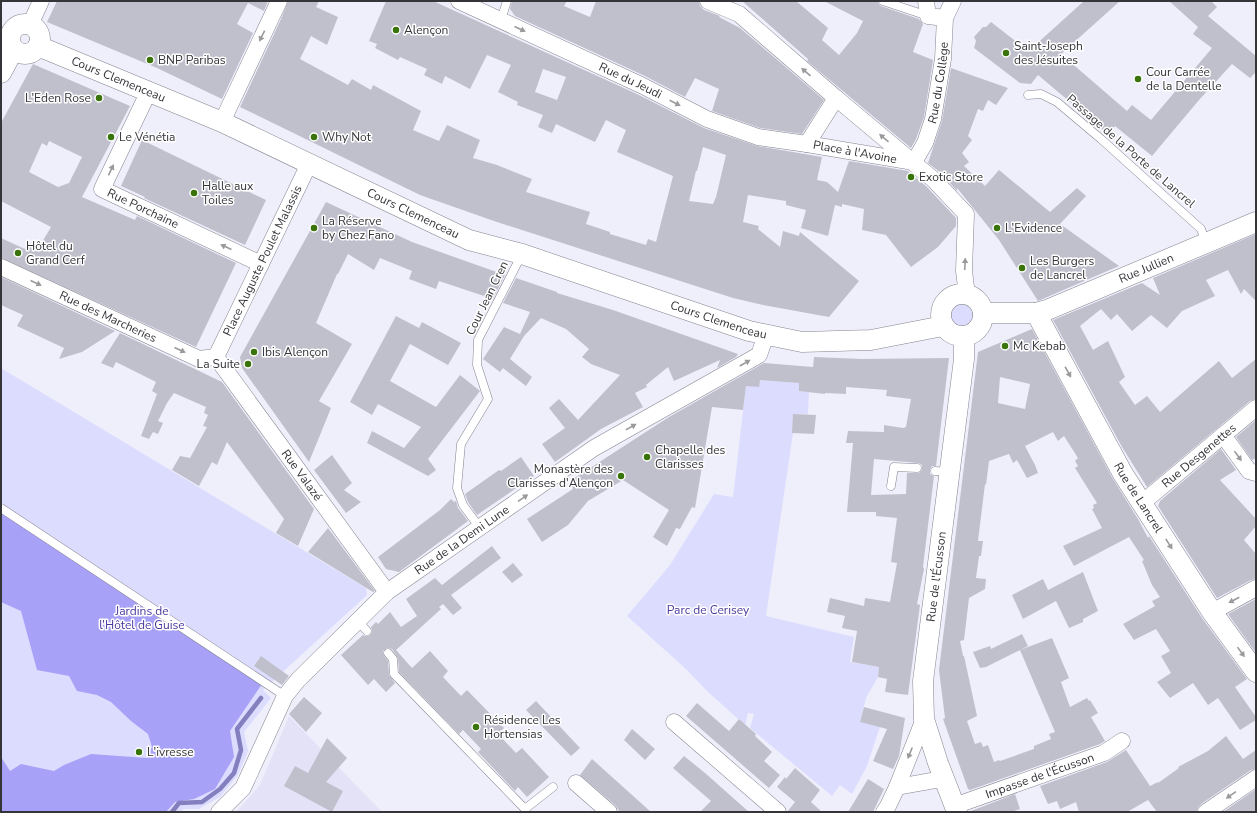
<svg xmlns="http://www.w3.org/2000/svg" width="1257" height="813" font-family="'Nunito Sans',sans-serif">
<rect width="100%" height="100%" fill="#efeffc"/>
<!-- built -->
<path fill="#e3e2f7" d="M289,716L382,812H236L260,785Z"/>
<!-- green -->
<path fill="#dcdcfe" d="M945 317a16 16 0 1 1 32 0a16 16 0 1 1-32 0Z
M1,368L366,588L367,595L263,690L271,698L244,732L248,751L238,775L220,797L199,809H184L181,812H1Z
M760,380L800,383L799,391L809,392L808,414H793V433L766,616L854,637L850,662L879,667L878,677L866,698L860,721L880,727L867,766L852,794L840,785L832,796L750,728L754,714L748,713L745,725L708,692L686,669L627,616L670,565L714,494L733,497L746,386Z"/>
<!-- forest -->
<path fill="#a7a1f8" d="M1,513L262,684L230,731L234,757L215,789L194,799L175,802L166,812H1V757L10,771L21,764L54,771L64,765L91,754L147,758L152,747L148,734L131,721L111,702L97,695L77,691L69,676L37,670L21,611L1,602Z"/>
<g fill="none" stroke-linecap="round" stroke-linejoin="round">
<!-- stream -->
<path stroke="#8480bf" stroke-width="4.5" d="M172,812L179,803L202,802L220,789L234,773L241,750L237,729L261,698"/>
</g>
<!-- building -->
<path fill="#c0c0cd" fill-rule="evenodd" d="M57,1H268L264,11L248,3L237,24L253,33L222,99L157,68L47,22Z
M288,1H319L316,7L338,17L327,45L311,36L300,59L348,85L352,79L371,90L373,85L421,111L413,130L439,141L447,125L480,140L473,158L497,165L532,179L526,192L590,212L586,224L610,232V234L646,245L648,239L656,242L673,176L617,152L626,130L606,120L595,142L556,124L552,133L538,127L543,115L517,105L518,102L498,92L511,65L487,55L470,89L445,76L442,84L424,75L427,69L400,57L398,60L375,48L377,44L369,41L386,1H433L637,94L704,128L757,146L822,157L817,180L827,182L838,192L849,161L908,171L927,187L956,218V226L938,247L911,267L886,235L862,230L864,209L842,204V207L835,205L828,236L801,228L806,210L786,205V201L748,195L743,222L759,226L758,229L780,247L783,231L799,236L800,232L859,281L829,317L763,305L733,298L494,221L420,195L240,107L281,19ZM543,69L566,77L557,100L535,92ZM703,147L726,155L716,197L713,204L689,201L696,171H697Z
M512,1H567L564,6L590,17L596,1H699L700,6L704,10L720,16L719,17L740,28L824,100L802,134L760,128L712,111L719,89L695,78L685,97L645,76L515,16L510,9Z
M742,1H796L828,28L822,40L839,55L857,33L863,21L824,1H878L879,4L881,6L919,19L923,24L913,52L933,60L924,117L916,139L911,148L807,61L808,59Z
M1084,1H1120L1061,54L1127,111L1132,105L1151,120L1212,48L1193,34L1198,27L1169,1H1211L1217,7L1208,16L1256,56V72L1250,78L1232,64L1199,100L1152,156L1115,126L1108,134L1038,75L1031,84L1020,83L974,48L976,41L974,37L983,27H986L991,22L1022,46L1028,44L1032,48Z
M33,64L130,106L82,197L135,220L137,216L236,263L196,347L1,258V238L25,249L29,243L38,249L51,227L1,201V123ZM49,141L82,157L69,183L58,187L29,172L42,143L47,146Z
M951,68L1008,88L996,105L988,100L983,111L978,109L968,136L972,140L962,153L969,162L964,166L985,186L999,170L1050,212L1077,188L1086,196L1060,224L1119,266L1038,301L999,240L957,188V191L941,173L928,163L942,121Z
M142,140L266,200L245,245L144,198L145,197L121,186Z
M326,202L412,242L505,275L493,299L439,281L436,289L409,279L412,271L380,258L374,270L348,254L338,274H337L316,323L352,344L319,401L331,408L309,462L242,368L240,357Z
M1256,234V301L1244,289L1241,294L1228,270L1206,280L1215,296L1182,311L1167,328L1151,315L1132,331L1117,314L1111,320L1101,309L1080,326L1093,350L1108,341L1125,377L1119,382L1135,405L1147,396L1160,412L1219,361L1232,378L1256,359V399L1250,401L1147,487L1122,447L1053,320L1142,283L1160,295L1153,278Z
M1,277L115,331L82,352L59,359L64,348L17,326L23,315L1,305Z
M516,278L557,292V293L613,310L738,354L736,357L717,368L720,360L674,381L668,367L646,385L647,387L635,393L643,407L601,429L555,462L542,444L565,428L549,408L559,399L578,420L620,375L591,364L582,357L589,349L566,329L541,318L524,336L510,359L532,377L526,386L503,368L500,372L483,359L504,327L520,334L530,312L503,303Z
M396,316L419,328L422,322L461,343L448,365L410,344L390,381L436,407L460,375L480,391L428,459L436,470L428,476L367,443L372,431L404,448L421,427L378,404L372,415L350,402Z
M1032,329L1113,479L1138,519L1148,538L1149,536L1202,618L1247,679L1235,687L1256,717V720L1240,730L1218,698L1208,705L1193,683L1170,698L1157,682L1171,673L1161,656L1170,651L1156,629L1134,640L1123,624L1155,606L1152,601L1160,597L1152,585L1142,561L1144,560L1129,537L1074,566L1063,546L1102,528L1092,509L1094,508L1093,505L1097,503L1075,468L1078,466L1075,461L1078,458L1064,436L1058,441L1053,432L1025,446L1035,465L1038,473L1027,478L1017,460L1013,463L1009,454L989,461L986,485L985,484L978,541H983L981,556H979L976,578L986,579L985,589L969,598L964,640L960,641L963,656H964L977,716L967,721L975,744L981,742L983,747L988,745L994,762L999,760L1000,761L1034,749V746L1051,739L1049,734L1055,732L1020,650L1052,638L1069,678L1061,682L1070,707L1087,698L1089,701L1090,700L1098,713L1091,717L1105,741L1100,744L970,790L968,789L943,719L945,718L939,670L978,352ZM1000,377L1030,384L1025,409L998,403Z
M120,333L222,382L314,509L298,546L276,533L284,519L227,442L217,465L212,462L199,486L172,470L180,456L190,458L207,427L203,426L208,415L204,413L206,407L174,393L167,403L158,421L163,423L158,434L153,432L149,439L141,436L157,394L152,391L156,382L116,362L113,368L101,363Z
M814,357L862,359L949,358L936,466H932L930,470V474L934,476L923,567L924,569L917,604L920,605L908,695L885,692L887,679L878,677L879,667L852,662L857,631L842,628L845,616L827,612L830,598L864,606L865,598L890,602L897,563L891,562L897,518L876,516V512H847L853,443H846L848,431L884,432V425L903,428L906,427L911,399L886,396L887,390L846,387V394L825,393V394L799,391V383L760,380L759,387L746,386L743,410L712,407L695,508L692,507L680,529L676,528L667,546L653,537L669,510L623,480L588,501L568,525L542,542L527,519L573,489L570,481L669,417L764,363L813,367ZM874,459L918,463L922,465V469L919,473H907L906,494L871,495Z
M793,414L816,415L814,434L792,433Z
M1256,420V458L1252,460L1236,437Z
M1221,449L1236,470L1220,480L1256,519V526L1244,540L1256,554V579L1251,580L1217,598L1158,506L1160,501Z
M332,455L352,483L344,490L361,502L346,513L314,470Z
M521,457L534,476L477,515L468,502L465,494L499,470L501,471Z
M451,499L454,502L456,501L458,508L468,521L399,572L386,569L378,557L440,510Z
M328,528L375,591L373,592L308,552Z
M492,546L501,558L451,595L462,608L453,615L443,604L439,607L441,609L396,650L412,668L430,651L448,671L443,677L461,696L467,690L504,728L498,734L516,753L522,748L549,777L527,797L518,787L515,791L478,752L481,749L463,730L459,734L399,672L398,658L392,649L387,648L383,651L384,656L388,661L389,675L395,683L386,692L374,679L368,685L341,655L363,635L366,636L370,635L372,632L371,627L376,622L378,624L390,612L401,627L417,616L406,599L435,578L442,585Z
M513,563L523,575L512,583L502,572Z
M1083,572L1098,611L1083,619V622L1069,628L1056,601L1023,619L1012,595L1043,579L1048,590Z
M1256,599V653L1228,614Z
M1022,634L1028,646L986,667L980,668L973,652L990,646L991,649Z
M261,656L289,676L282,685L254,666Z
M304,697L322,713L306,732L289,714Z
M536,701L580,748L571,756L526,710Z
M697,703L729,731L739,719L756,734L755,736L772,752L764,761L780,775L769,788L686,716Z
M864,707L905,718L899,756L893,769L873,761L887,729L860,722Z
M632,729L655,749L645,760L624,740Z
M1226,736L1243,759L1256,750V769L1251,770L1201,804L1198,808L1197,812H1157L1148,800L1127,812H1079L1076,802L1060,809L1057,801L1048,804L1040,786L1107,762L1126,750L1150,786L1158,782V783L1179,768L1178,767L1208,751Z
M327,738L347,758L326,782L343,791L332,812L284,786L295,766L308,773Z
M684,756L705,773L749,812H700L711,801L673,768Z
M592,759L651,812H620L615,805L580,775Z
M795,768L820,790L811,802L822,812H787L795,802L777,787L785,777L786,779Z
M868,779L884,789L873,812H848Z
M1256,789V812H1223Z
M1015,794L1020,809L1011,812H971V811Z"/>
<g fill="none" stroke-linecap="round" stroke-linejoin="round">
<defs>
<path id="service" d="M883,1L928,16
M501,20L507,1
M1028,95L1041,94L1057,102L1101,139L1201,229L1206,243
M935,471L949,472
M891,486L894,467L917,468
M1,508L285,696
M480,528L463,505L457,488L461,444L488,399L477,365L478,340L522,254
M358,621L367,631
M388,653L393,659L394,674L525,809L553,787"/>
<g id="minor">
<path id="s1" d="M459,1L641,85L707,119L758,137L807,144"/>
<path d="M708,1L739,14L836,98"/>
<path d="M926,1L928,16L945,18"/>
<path d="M30,25L41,1"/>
<path id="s2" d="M149,91L102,189L261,264"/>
<path d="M222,122L279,1"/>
<path d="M914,162L807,144L836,98L934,180L966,214L964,271L967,295"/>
<path id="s3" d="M914,162L925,143L933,119L943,59L945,18L953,1"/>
<path id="s4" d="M1,267L199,359L216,357"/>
<path id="s5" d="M216,357L387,592"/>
<path id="s6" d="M216,357L309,164"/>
<path d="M1223,435L1249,471L1256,473"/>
<path id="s7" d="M1142,503L1256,408"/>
<path d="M1212,612L1256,588"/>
<path d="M674,722L778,812"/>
<path d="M576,783L609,812"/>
<path d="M897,787L936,780H945"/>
<path id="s8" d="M954,806L1104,753L1122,741"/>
<path id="s9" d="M219,812L243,788L285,696L298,680L387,592L594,448L759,355L766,335"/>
<path d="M884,812L888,806L897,787L924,719"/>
<path d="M1206,812L1256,778"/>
</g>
<g id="tertiary">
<circle cx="25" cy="39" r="15"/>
<path id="s10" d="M38,46L222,122L469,240L522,254L749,331L802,342L871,340L943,326"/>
<path d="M1,73L14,49"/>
<circle cx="962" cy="315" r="21"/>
<path id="s11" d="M983,313H1036L1047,310L1256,222"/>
<path id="s12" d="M1036,313L1123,474L1212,612L1256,672"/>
<path id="s13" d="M957,812L938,763L924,719L923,681L964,359V337"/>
</g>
</defs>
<!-- service casing -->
<use href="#service" stroke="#84848f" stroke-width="9"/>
<!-- minor casing -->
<use href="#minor" stroke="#84848f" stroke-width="17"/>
<!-- tertiary casing -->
<use href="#tertiary" stroke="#84848f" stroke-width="21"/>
<!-- service -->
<use href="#service" stroke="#fff" stroke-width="8"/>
<!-- minor -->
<use href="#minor" stroke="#fff" stroke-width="16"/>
<!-- tertiary -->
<use href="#tertiary" stroke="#fff" stroke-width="20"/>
</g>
<!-- one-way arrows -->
<defs><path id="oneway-solid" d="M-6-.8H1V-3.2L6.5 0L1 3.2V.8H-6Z"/></defs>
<g fill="#9a9a9c">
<use href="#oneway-solid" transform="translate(520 29) rotate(25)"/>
<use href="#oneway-solid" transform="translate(262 36) rotate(116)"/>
<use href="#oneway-solid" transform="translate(806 72) rotate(-139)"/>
<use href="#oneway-solid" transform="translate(675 103) rotate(27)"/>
<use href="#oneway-solid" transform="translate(884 138) rotate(-140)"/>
<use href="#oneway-solid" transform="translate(111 170) rotate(-65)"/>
<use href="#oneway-solid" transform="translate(226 247) rotate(-155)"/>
<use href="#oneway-solid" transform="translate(965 264) rotate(-88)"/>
<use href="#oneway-solid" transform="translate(36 283) rotate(25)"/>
<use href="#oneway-solid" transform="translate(180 350) rotate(25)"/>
<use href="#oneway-solid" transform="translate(745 363) rotate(-30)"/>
<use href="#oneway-solid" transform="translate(1068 372) rotate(61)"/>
<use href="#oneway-solid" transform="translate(631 427) rotate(-29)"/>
<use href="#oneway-solid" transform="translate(1238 456) rotate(54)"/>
<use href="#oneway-solid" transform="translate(523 498) rotate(-35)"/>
<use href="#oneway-solid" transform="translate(1169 544) rotate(58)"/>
<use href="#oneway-solid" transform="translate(1234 600) rotate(152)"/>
<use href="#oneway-solid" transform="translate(1241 652) rotate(54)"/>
<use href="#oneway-solid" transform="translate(910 753) rotate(112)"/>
<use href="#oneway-solid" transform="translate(1231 795) rotate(145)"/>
</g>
<!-- markers -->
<g fill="#38740a" stroke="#fff" stroke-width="1.5">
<circle cx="396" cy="30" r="4"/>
<circle cx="1006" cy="53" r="4"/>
<circle cx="150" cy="60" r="4"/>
<circle cx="1138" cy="79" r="4"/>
<circle cx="99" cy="98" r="4"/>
<circle cx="111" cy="137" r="4"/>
<circle cx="314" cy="137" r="4"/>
<circle cx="911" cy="177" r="4"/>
<circle cx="194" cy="193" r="4"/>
<circle cx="314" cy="228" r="4"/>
<circle cx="997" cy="228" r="4"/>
<circle cx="18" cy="253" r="4"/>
<circle cx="1022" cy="268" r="4"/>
<circle cx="1005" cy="346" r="4"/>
<circle cx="254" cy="352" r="4"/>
<circle cx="248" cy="364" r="4"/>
<circle cx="647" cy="457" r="4"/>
<circle cx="621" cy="476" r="4"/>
<circle cx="476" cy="727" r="4"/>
<circle cx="139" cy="752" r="4"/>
</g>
<g text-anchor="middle" stroke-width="3" stroke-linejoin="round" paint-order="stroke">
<!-- poi labels -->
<g font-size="12" fill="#343439" stroke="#fff" text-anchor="start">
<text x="404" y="34">Alençon</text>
<text x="1014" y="50">Saint-Joseph<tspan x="1014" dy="14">des Jésuites</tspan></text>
<text x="158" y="64">BNP Paribas</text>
<text x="1146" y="76">Cour Carrée<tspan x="1146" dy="14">de la Dentelle</tspan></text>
<text x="91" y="102" text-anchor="end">L'Eden Rose</text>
<text x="119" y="141">Le Vénétia</text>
<text x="322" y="141">Why Not</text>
<text x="919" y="181">Exotic Store</text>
<text x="202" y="190">Halle aux<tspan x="202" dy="14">Toiles</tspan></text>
<text x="322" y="225">La Réserve<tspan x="322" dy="14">by Chez Fano</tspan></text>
<text x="1005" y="232">L'Evidence</text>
<text x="26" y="250">Hôtel du<tspan x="26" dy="14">Grand Cerf</tspan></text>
<text x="1030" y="265">Les Burgers<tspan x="1030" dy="14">de Lancrel</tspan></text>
<text x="1013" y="350">Mc Kebab</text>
<text x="262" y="356">Ibis Alençon</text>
<text x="240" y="368" text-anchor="end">La Suite</text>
<text x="655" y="454">Chapelle des<tspan x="655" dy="14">Clarisses</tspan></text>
<text x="613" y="473" text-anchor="end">Monastère des<tspan x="613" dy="14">Clarisses d'Alençon</tspan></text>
<text x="484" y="724">Résidence Les<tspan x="484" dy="14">Hortensias</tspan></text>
<text x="147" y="756">L'ivresse</text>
</g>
<!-- street labels -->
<g font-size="12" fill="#343439" stroke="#fff">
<text dy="4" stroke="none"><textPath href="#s10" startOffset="87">Cours Clemenceau</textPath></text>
<text dy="4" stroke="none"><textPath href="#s1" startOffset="189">Rue du Jeudi</textPath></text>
<text dy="4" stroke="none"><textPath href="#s3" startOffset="84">Rue du Collège</textPath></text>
<text transform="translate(1131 151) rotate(41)" y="4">Passage de la Porte de Lancrel</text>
<text transform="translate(855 152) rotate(10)" y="4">Place à l'Avoine</text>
<text dy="4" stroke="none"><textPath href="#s2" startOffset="154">Rue Porchaine</textPath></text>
<text dy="4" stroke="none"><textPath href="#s10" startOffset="411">Cours Clemenceau</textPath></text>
<text dy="4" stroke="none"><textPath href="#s6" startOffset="107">Place Auguste Poulet Malassis</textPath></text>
<text dy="4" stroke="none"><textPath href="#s11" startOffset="172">Rue Jullien</textPath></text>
<text transform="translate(487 298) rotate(-64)" y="4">Cour Jean Cren</text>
<text dy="4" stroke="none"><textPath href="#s4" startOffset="118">Rue des Marcheries</textPath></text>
<text dy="4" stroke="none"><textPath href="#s10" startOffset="735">Cours Clemenceau</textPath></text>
<text dy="4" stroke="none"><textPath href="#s7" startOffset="74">Rue Desgenettes</textPath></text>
<text dy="4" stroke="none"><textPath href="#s5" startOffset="146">Rue Valazé</textPath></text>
<text dy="4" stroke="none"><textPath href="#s12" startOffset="211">Rue de Lancrel</textPath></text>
<text dy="4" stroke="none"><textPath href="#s9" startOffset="372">Rue de la Demi Lune</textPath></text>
<text dy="4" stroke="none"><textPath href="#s13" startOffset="242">Rue de l'Écusson</textPath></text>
<text dy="4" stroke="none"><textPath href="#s8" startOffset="91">Impasse de l'Écusson</textPath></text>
</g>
<!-- park labels -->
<g font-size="12" fill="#4b399c" stroke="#fff">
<text x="708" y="614">Parc de Cerisey</text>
<text x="142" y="615">Jardins de<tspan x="142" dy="14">l'Hôtel de Guise</tspan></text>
</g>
</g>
<!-- border -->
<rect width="1257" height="813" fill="none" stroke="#343439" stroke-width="4"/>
</svg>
